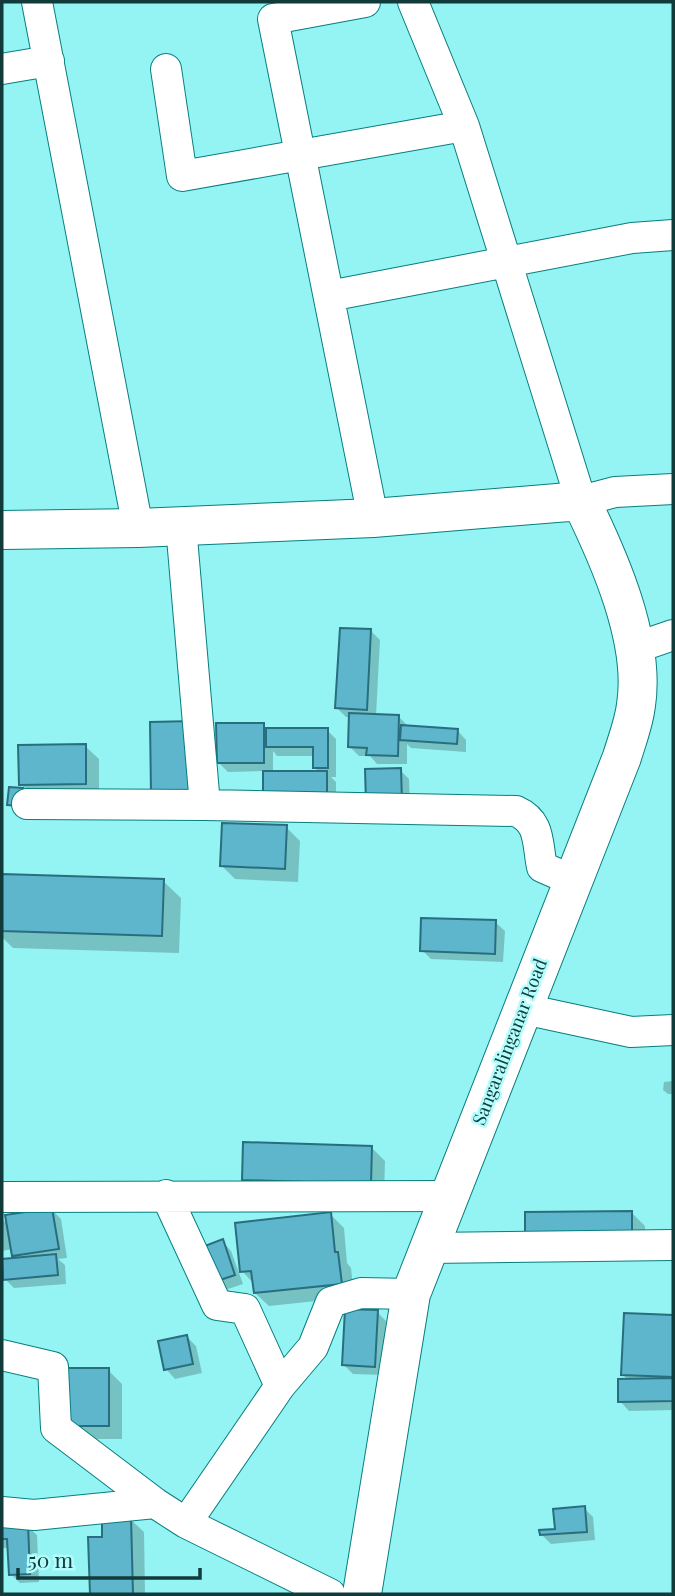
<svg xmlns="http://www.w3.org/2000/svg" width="675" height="1596" font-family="'Playfair Display',serif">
<rect width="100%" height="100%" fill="#94f3f3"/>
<!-- shadow -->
<path fill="#0003" fill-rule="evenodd" d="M371,631L380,640L376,716H398L408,726L457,730L466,740V752L411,748L407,744V764H377L370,756H359L350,747V717H346L337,708Z
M263,725L268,730H327L336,739V777H331L336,782V808L265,771L228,772L218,762ZM273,751L277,756H314V767L320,773H273Z
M85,746L99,759V797L34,798L21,784Z
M400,770L409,779L410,811L367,771Z
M286,827L300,841L298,882L235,879L222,866Z
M2,876L163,881L181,898L179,953L13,948L2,937Z
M495,922L505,931L503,962L431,959L422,950Z
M673,1081V1094H668L663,1090L664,1082Z
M372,1148L385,1161L384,1197L257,1193L243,1180Z
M52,1210L61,1219L67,1258L58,1259L65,1265L66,1284L14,1288L5,1279L18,1259L14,1256L13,1249L2,1251V1219L9,1226Z
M631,1212L645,1226V1254L540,1255Z
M330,1214L344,1228L347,1263L351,1268L354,1297L269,1306L255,1293L254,1284L242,1271Z
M222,1241L231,1251L243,1284L225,1290L216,1281Z
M377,1312L386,1321L383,1375L353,1374L344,1365Z
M625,1315L673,1317V1410L629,1411L620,1401L628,1380L623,1375Z
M187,1337L196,1346L202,1373L175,1379L166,1369Z
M108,1370L122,1384V1439H76L62,1425Z
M584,1508L593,1517L595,1540L551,1544L541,1534L557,1531Z
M130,1519L144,1532L145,1594H92L90,1539H104Z
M27,1526L37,1535L39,1582L20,1583L11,1574L10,1548H2V1527Z"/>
<!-- building -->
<path fill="#5db6cb" stroke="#296e7e" stroke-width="2" d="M340,628L371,629L367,710L335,708Z
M349,713L399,715L398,756L366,755L367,748L348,747Z
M193,721L194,792L151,793L150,722Z
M216,723H264V763H217Z
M401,725L458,729L457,744L400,740Z
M266,728H328V768H313V747H266Z
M86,744V784L19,785L18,745Z
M401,768L402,802L366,803L365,769Z
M263,771H327V799H263Z
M9,787L23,788L22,806L7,805Z
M222,823L287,825L285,869L220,866Z
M2,874L164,879L162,936L2,931Z
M421,918L496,920L495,954L420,951Z
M243,1142L372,1146L371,1184L242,1180Z
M52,1208L59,1249L12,1256L5,1215Z
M632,1211V1241L525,1242V1212Z
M331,1212L335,1252H338L342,1284L254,1293L251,1271L240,1272L235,1223Z
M223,1239L235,1275L214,1282L202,1247Z
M56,1254L58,1275L3,1280L2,1259Z
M345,1309L378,1310L375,1367L342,1365Z
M624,1313L673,1315V1377L621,1375Z
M187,1335L193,1364L164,1370L158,1341Z
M60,1368H109V1426H60Z
M673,1378V1401L618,1402V1379Z
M585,1506L587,1532L540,1535L539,1530L555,1529L553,1509Z
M131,1517L133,1594H90L88,1537H102V1518Z
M28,1524L30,1574L9,1575L7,1539H2V1525Z"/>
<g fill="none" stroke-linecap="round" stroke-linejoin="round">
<defs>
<path id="minor" d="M37,2L138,528
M365,2L273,19L373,518
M413,2L464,126
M2,69L49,61
M166,69L182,176L464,126L581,501L615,492L673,489
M329,296L632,238L673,235
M181,526L205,805L516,811C541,822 537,843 542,867L574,881
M635,648L673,635
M27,804L205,805
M524,1009L631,1032L673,1030
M166,1195L217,1305L245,1309L280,1386
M2,1197L450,1196
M428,1248L673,1245
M2,1355L53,1367L56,1428L155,1503L186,1523L330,1594
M2,1512L34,1515L155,1503
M186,1523L280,1386L313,1347L331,1302L361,1293L411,1294"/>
<path id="major" d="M2,530L138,528L373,518L581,501C609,558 646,641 636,705C634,723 627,740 622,757L411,1294L362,1594"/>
</defs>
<!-- minor casing -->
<use href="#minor" stroke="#077e7f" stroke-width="32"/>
<!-- major casing -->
<use href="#major" stroke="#077e7f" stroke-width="40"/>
<!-- minor -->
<use href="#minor" stroke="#fff" stroke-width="30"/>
<!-- major -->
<use href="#major" stroke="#fff" stroke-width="38"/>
</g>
<g text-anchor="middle" stroke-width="5" stroke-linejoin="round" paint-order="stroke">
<!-- street labels -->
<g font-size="18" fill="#113b3b" stroke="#b3fdfd">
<text transform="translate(510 1042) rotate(-69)" y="6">Sangaralinganar Road</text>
</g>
</g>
<!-- border -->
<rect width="675" height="1596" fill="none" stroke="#113b3b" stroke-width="7"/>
<!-- scale -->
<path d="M18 1568v10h182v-10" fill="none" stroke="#113b3b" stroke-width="3.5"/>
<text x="28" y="1568" font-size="21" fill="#113b3b" stroke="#b3fdfd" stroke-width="5" paint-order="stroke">50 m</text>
</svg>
